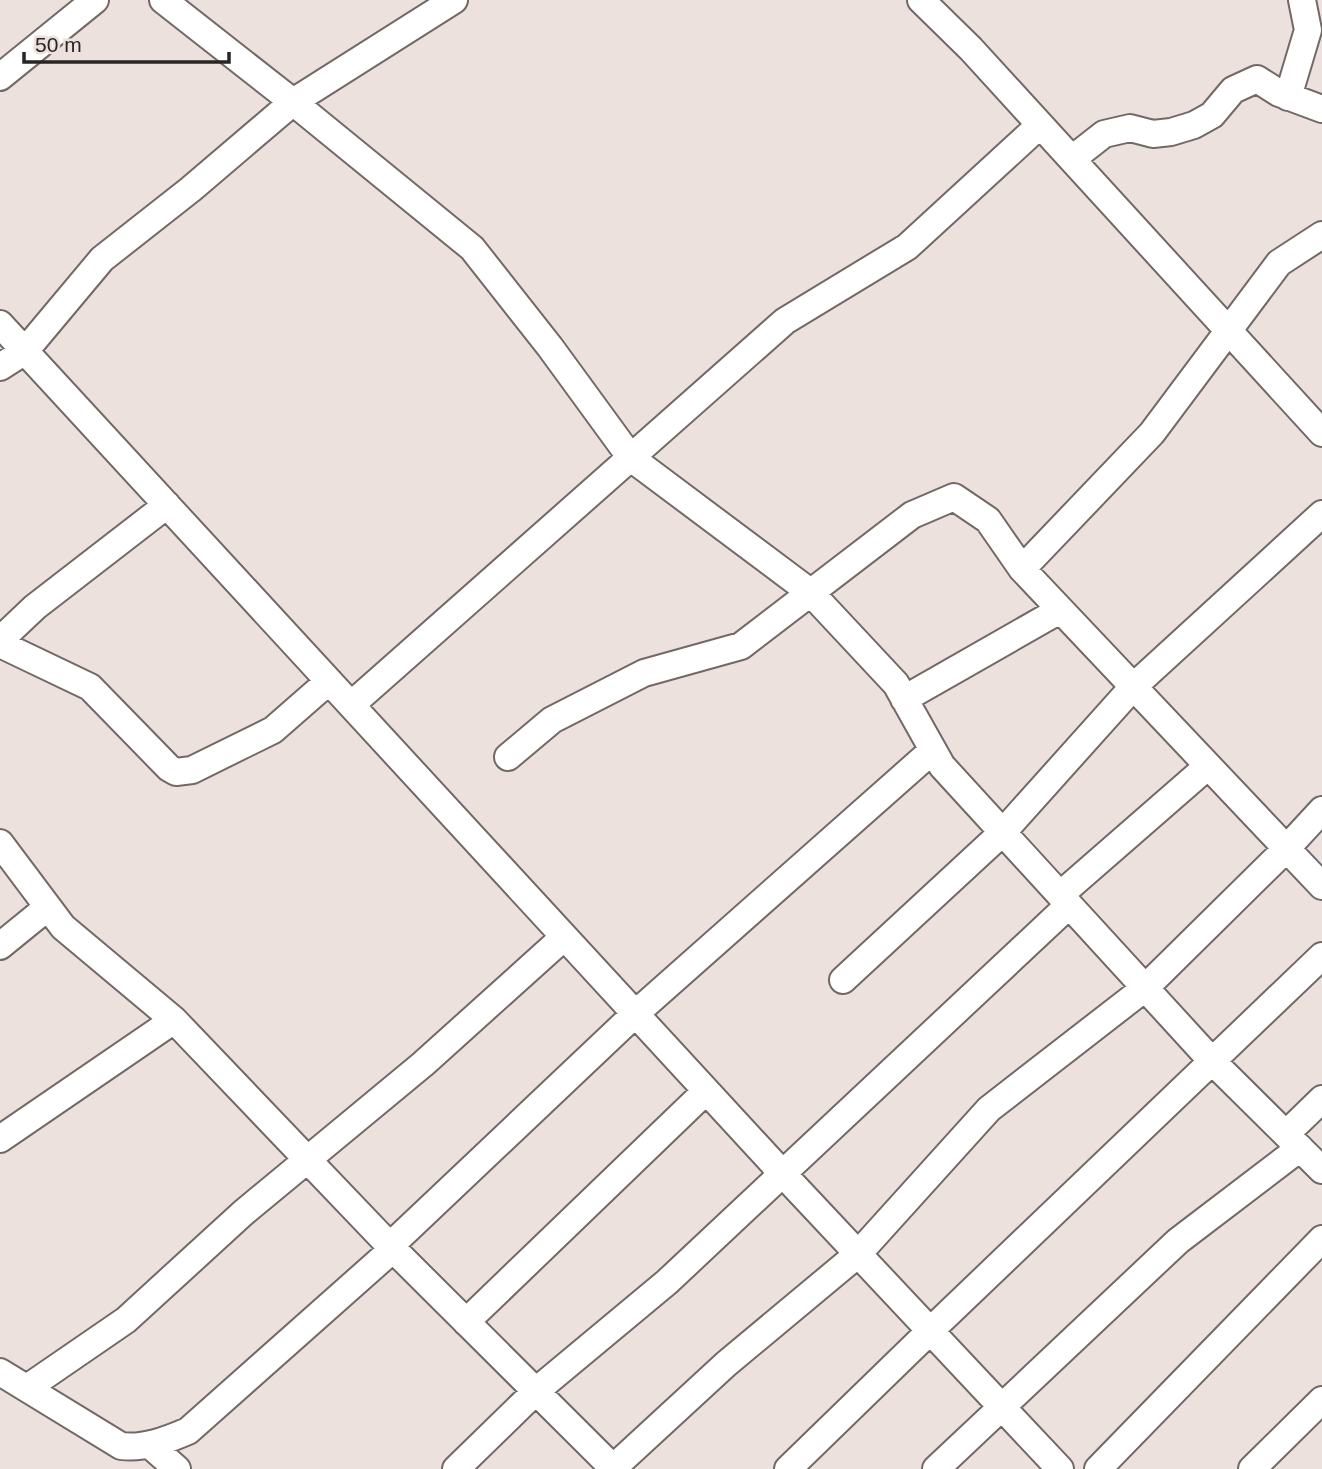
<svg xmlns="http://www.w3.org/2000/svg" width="1322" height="1469" font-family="Arial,sans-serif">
<rect width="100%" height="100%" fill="#ede1de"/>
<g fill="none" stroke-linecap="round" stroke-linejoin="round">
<defs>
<path id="minor" d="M163,0L293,102L472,248L550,347L631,458L810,592L896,684L942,766L1212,1061L1322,1170
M921,0L971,49L1322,433
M0,77L95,0
M1288,97L1308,30L1302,0
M1072,159L1104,134L1130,128L1153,134L1171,132L1194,125L1212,115L1233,90L1257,79L1279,93L1322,109
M0,324L783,1174L1060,1469
M0,367L25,351L102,259L191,189L293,102L454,0
M1022,569L1152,433L1279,263L1322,235
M0,640L35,607L167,505
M0,644L90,687L169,768L176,772L192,770L273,730L329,681
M904,699L1060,610
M351,705L785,321L907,247L1040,125
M508,757L552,720L644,673L741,646L912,515L954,497L988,520L1022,569L1322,886
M0,843L63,927L174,1020L390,1246L614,1469
M1060,895L1208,766
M0,946L48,907
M843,980L1003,832L1133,687L1322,514
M1286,1134L1322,1099
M0,1139L174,1020
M390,1246L635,1014L933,750
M466,1322L706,1091
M0,1372L121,1446C144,1449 167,1440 188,1431L393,1249
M27,1388L126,1320L243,1213L423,1064L564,937
M150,1445L177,1469
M456,1469L536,1391L667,1282L1069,905
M612,1469L726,1364L858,1254L989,1109L1145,988L1286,849L1322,810
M788,1469L930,1331L1322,956
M936,1469L1178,1241L1300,1148
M1098,1469L1322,1239
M1252,1469L1322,1400"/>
</defs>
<!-- minor casing -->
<use href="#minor" stroke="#726865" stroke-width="30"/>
<!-- minor -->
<use href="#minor" stroke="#fff" stroke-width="26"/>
</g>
<!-- scale -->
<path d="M24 52v10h205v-10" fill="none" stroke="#292524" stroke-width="3.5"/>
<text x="35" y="52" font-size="21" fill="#292524" stroke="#ede1de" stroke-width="5" paint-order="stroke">50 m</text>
</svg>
